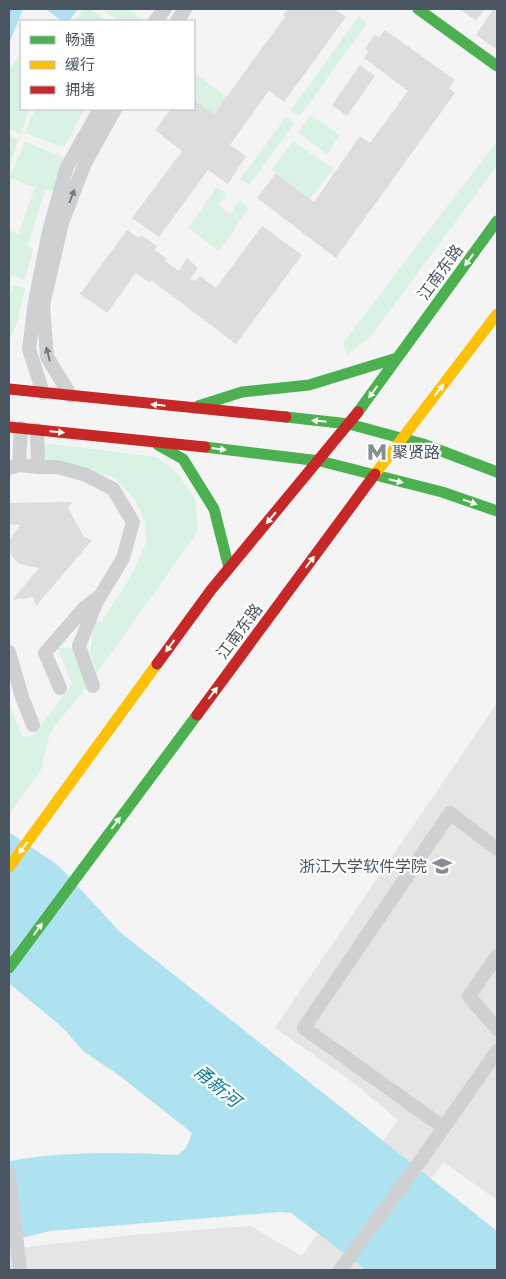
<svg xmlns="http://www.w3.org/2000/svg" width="506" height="1279" font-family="'Exo 2','Noto Sans SC',sans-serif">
<rect width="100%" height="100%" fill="#f4f4f4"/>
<!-- education -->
<path fill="#e6e5e6" d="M497,703V1200L443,1162L367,1270H9V1249L143,1234L250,1226L302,1256L398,1120L355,1084L275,1028Z"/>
<!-- green -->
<path fill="#d9f2e3" d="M83,9H90L108,21H74Z
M102,9H129L142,19L140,21H118Z
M359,16L367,23L300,116L291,110Z
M21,53V109H29L21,134L9,129V69Z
M194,73L227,97L214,114L194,100Z
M35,109H84L66,145L59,146L25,133Z
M310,115L340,135L327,154L298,133Z
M286,117L295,123L249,185L240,179Z
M9,135L19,139L9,168Z
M293,141L333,169L310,199L272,169Z
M497,141V166L370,337L347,354L343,343Z
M25,142L66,158L54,192L45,189L28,245L33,250L25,280L9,274V230L19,234L35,187L9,178Z
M217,187L226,194L219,205L230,214L239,201L249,208L219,251L192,231L189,227Z
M13,285L25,289L16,326L9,341V300Z
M43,443L157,457L178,474L195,499L198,531L97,673L90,651L94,622H101L133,573L146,543L145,521L135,500L115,478L82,468L38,463Z
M58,648H73L88,685L50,732L41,770L9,814V705L23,737L33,736L72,684Z"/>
<!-- water -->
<path fill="#aee2f0" d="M9,9H23L9,44Z
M49,9H78L69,21H62L48,11Z
M9,832L59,866L120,932L497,1231V1270H366L291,1213L281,1212L50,1231L9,1241V1161C64,1151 122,1152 178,1155L186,1148L192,1133L120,1076L83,1051L63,1028L9,983Z"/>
<!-- building -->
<path fill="#ddddde" d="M288,9H334L346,17L284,102L269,90L230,145L246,156L228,184L208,170L159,237L132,218L182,151L155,130L171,109H194V100L214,114L285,17L283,15Z
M460,9H485L476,21Z
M488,9H497V47L496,49L476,35L492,11Z
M385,30L455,80L449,88L455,93L336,258L257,198L276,173L314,202L360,136L370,143L408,91L364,58L369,51L365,49L375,34L379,38Z
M360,65L375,76L347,116L332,105Z
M262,226L302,255L236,344L151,280L150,283L136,273L107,313L80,294L127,230L139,238L141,235L157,246L155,250L167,259L165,261L179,271L187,258L198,268L190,279L195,281L200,276L216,288Z
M72,502L68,508L84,537L92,540L36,606L33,597L12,600L39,568L19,564L12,556L9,546V540L20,525L9,524V503Z"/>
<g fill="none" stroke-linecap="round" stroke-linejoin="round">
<!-- street -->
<path stroke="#ced0d2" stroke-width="14" d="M155,21L165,9
M177,21L185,9
M43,393L29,349L35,302L49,231L67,167L100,109
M71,396L47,357L43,305L62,223L85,163L115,109
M37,430L38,467
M19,465L21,428
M9,468L19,465L38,467H58L86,475L113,489L133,522L123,558L96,603L79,646L93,686
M9,652L22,697L33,725
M60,688L45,653L84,608L97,598
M497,956L469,996L497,1029
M443,1127L304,1028L450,813L497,849
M9,1174L20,1270
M340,1270L421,1160L497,1051"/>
<!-- fast -->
<path stroke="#4caf50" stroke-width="11" d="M418,9L497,66
M198,406L242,392L309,385L397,358
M358,412L497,221
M286,417L349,424L423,444L497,472
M158,445L183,459L214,509L229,568
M205,447L320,461L442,492L497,511
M9,968L197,715"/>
<!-- slow -->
<path stroke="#ffc107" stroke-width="11" d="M375,474L497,314
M9,867L157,664"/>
<!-- jam -->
<path stroke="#c62828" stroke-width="11" d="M9,389L286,417
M9,427L205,447
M157,664L211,590L358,412
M197,715L375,474"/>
</g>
<!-- one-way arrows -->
<defs><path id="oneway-solid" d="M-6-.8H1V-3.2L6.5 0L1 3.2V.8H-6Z" transform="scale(1.25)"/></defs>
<g fill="#727b83">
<use href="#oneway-solid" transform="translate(72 196) rotate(-69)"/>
<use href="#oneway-solid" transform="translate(48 354) rotate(-104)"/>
</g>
<g fill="#f6fbf6">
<use href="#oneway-solid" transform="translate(469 260) rotate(126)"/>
<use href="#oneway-solid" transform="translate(439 390) rotate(-52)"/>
<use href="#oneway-solid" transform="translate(373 392) rotate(126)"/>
<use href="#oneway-solid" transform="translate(158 405) rotate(-174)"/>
<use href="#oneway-solid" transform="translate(319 421) rotate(-174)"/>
<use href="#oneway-solid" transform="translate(57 432) rotate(5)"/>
<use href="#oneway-solid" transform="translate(219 449) rotate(7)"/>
<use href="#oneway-solid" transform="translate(396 481) rotate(14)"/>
<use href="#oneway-solid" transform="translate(470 502) rotate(19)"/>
<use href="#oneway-solid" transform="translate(271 518) rotate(130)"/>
<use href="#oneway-solid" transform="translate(310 562) rotate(-53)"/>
<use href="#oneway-solid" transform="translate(170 646) rotate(126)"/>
<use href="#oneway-solid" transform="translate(213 693) rotate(-53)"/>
<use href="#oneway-solid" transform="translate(116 823) rotate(-53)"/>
<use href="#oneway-solid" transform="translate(23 848) rotate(126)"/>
<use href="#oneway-solid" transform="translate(38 929) rotate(-54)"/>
</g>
<!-- icons -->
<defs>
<symbol id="metro-bare" viewBox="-9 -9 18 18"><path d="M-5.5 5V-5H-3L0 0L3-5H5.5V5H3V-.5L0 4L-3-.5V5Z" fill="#868d94" stroke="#fff" stroke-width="2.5" paint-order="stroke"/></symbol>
<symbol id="university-bare" viewBox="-9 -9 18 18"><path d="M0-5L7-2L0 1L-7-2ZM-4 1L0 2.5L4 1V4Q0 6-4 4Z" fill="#868d94" stroke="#fff" stroke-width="2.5" paint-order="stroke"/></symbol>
</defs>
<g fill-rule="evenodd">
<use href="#metro-bare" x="363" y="438" width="28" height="28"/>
<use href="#university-bare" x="428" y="852" width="28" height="28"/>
</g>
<g text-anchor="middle" stroke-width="4.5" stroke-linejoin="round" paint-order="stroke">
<!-- street labels -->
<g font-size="16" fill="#4a5661" stroke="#fff">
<text transform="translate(440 272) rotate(-54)" y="6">江南东路</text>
<text transform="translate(239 631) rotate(-53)" y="6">江南东路</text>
</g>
<!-- poi labels -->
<g font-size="16" fill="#4a5661" stroke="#fff" text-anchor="start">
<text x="392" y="458">聚贤路</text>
<text x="427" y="872" text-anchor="end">浙江大学软件学院</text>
</g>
<!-- water labels -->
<g font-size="18" font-style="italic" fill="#0c7c9b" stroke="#fff">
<text transform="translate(217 1086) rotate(40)" y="6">甬新河</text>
</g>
</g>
<!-- border -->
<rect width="506" height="1279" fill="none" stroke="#4a5661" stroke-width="20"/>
<!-- legend -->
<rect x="20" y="20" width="175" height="90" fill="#ffffff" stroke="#b7bbc0"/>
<rect x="30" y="36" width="25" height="8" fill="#4caf50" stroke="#b7bbc0"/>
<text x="65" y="45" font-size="15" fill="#4a5661">畅通</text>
<rect x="30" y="61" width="25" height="8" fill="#ffc107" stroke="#b7bbc0"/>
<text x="65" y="70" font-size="15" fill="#4a5661">缓行</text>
<rect x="30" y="86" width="25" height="8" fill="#c62828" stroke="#b7bbc0"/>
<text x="65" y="95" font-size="15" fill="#4a5661">拥堵</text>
</svg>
